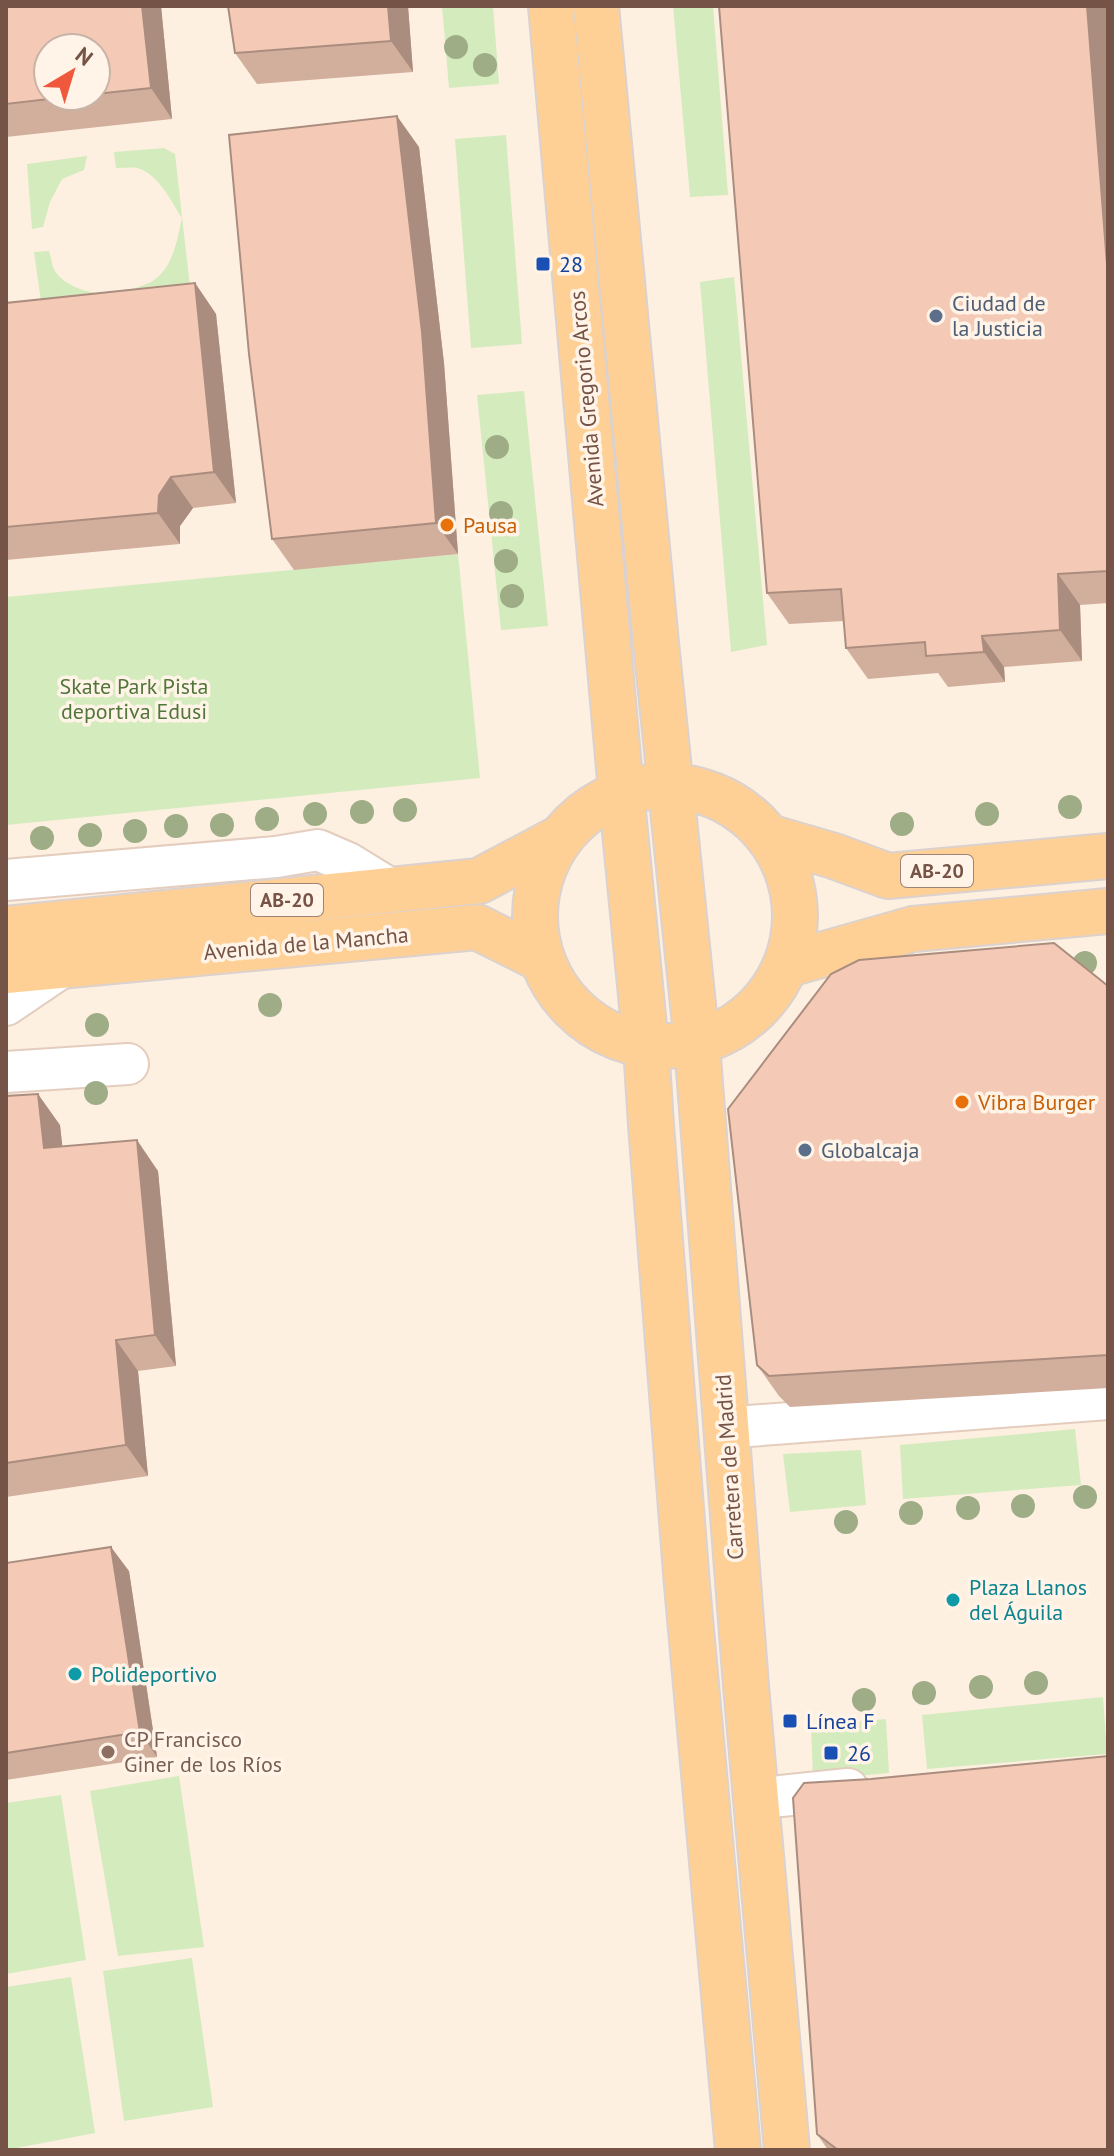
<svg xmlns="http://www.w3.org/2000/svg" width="1114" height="2156" font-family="'PT Sans',sans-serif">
<rect width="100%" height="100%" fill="#fdf0e0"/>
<!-- green -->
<path fill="#d4ebbe" d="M442,6H493L499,84L449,88Z
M673,6H713L728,195L690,197Z
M506,135L522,344L471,348L455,139Z
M164,148L175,154L191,296L135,308L130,290C137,287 147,285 154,280C174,266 177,239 182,218C171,201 158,173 137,168C131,167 123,168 116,168L114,152Z
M87,156L84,170L62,179L50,202L43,227L32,229L27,164Z
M49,251C51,257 52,266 55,271C64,286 88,293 104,294L43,316L34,252Z
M734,277L767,645L731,652L700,282Z
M524,391L548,626L501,630L477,395Z
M458,554L480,778L6,825V597Z
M1075,1429L1081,1485L903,1499L900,1445Z
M861,1450L866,1505L790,1512L783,1454Z
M1103,1697L1107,1754L927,1769L922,1715Z
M886,1719L889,1773L813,1780L811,1726Z
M179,1776L204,1947L118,1956L90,1791Z
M61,1795L86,1960L6,1974V1803Z
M192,1958L213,2107L124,2121L103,1971Z
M71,1977L95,2133L6,2150V1987Z"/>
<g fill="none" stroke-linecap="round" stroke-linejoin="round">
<defs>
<path id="minor" d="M6,880L276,857L318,850L348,863L392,890
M6,1005L65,965
M6,1072L128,1064
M749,1426L1108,1399
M781,1796L848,1789"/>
<path id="major" d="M551,6L621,791L646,1046L651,1125L687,1585L738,2150
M596,6L656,643L697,1044L746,1686L787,2150
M535 916a130 130 0 1 1 260 0a130 130 0 1 1-260 0Z
M772,838L834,856L888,876L1108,856
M6,929L479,881L558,839
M789,964L913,929L1108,911
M6,971L477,927L541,959"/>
</defs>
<!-- minor casing -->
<use href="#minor" stroke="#e4cdbe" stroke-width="44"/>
<!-- major casing -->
<use href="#major" stroke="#dbd2cf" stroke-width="48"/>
<!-- minor -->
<use href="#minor" stroke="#fff" stroke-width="40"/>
<!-- major -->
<use href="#major" stroke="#ffd095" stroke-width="44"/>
</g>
<!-- trees -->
<g fill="#9ead85">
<circle cx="456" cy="47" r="12"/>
<circle cx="485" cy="65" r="12"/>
<circle cx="497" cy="447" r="12"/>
<circle cx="501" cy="513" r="12"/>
<circle cx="506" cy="561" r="12"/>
<circle cx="512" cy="596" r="12"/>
<circle cx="1070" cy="807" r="12"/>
<circle cx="405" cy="810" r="12"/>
<circle cx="362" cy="812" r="12"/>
<circle cx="315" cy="814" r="12"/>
<circle cx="987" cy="814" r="12"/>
<circle cx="267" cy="819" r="12"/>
<circle cx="902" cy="824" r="12"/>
<circle cx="222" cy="825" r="12"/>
<circle cx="176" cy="826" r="12"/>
<circle cx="135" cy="831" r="12"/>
<circle cx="90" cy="835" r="12"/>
<circle cx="42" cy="838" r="12"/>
<circle cx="1085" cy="963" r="12"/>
<circle cx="270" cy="1005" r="12"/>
<circle cx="97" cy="1025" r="12"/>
<circle cx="96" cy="1093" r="12"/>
<circle cx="1085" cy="1497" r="12"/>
<circle cx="1023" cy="1506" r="12"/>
<circle cx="968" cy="1508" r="12"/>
<circle cx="911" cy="1513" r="12"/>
<circle cx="846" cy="1522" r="12"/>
<circle cx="1036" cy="1683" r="12"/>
<circle cx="981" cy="1687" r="12"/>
<circle cx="924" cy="1693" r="12"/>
<circle cx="864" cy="1700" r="12"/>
</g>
<!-- wall -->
<path fill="#d2ae9d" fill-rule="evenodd" d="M6,6H161L172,119L6,137ZM96,48V96H48Z
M228,6H408L413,72L257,84L235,53Z
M1106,6L1108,29V603L1080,605L1082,661L1004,667L1005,682L948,687L938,673L868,679L846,648L844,621L789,624L767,593Z
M419,147L444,363L458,554L294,570L272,539Z
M195,283L216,314L236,503L193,508L180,526V544L6,560V303Z
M1108,986V1388L790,1407L779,1396L757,1365Z
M6,1096L60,1125L62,1146L158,1171L176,1366L138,1371L148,1476L6,1497Z
M6,1563L129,1571L157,1757L6,1780Z
M871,1779L1108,2150H828L817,2134Z"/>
<!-- shaded-wall -->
<path fill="#ab8d7f" d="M142,6H161L172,119L151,88Z
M388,6H408L413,72L391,41Z
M1087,6H1106L1108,29V277Z
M397,116L419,147L444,363L458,554L436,523Z
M195,283L216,314L236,503L214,472Z
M171,477L193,508L180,526V544L158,513L159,495Z
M1058,574L1080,605L1082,661L1060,630Z
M982,636L1004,667L1005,682L984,652Z
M38,1094L60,1125L66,1179L44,1148Z
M137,1140L158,1171L176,1366L155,1335Z
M116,1340L138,1371L148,1476L126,1445Z
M111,1547L129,1571L157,1757L140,1732Z"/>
<!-- building -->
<path fill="#f4cab6" stroke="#ab8d7f" stroke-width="2" d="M6,6H142L151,88L96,94V48H48V96H75L6,104Z
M228,6H388L391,41L235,53Z
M719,6H1087L1108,277V571L1058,574L1060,630L982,636L984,652L926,656L925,642L846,648L841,589L767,593Z
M397,116L422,332L436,523L272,539L249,354L229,135Z
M195,283L214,472L171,477L159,495L158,513L6,527V303Z
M1054,943L1108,986V1355L769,1376L757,1365L728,1109L831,974L859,960Z
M38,1094L44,1148L137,1140L155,1335L116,1340L126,1445L6,1463V1096Z
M111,1547L140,1732L6,1753V1563Z
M1108,1756V2150H838L817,2134L793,1798L804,1783L871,1779Z"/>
<!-- markers -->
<g fill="#1a4fb4" stroke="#fff4e7" stroke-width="3">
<rect x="535" y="256" width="16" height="16" rx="4"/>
<rect x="782" y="1713" width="16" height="16" rx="4"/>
<rect x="823" y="1745" width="16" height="16" rx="4"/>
</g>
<g fill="#5c6f8a" stroke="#fff4e7" stroke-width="3">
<circle cx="936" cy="316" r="8"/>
<circle cx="805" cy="1150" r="8"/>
</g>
<g fill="#e8710a" stroke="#fff4e7" stroke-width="3">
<circle cx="447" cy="525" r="8"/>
<circle cx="962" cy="1102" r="8"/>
</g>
<g fill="#0f9aa8" stroke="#fff4e7" stroke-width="3">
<circle cx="953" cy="1600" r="8"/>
<circle cx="75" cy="1674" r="8"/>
</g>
<circle fill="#8d6e63" stroke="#fff4e7" stroke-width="3" cx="108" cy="1752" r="8"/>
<g text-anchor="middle" stroke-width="7" stroke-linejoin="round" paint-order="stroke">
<!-- shield labels -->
<g fill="#fff4e7" stroke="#9e8376" stroke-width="2">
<rect x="901" y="855" width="72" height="32" rx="6"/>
<rect x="251" y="884" width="72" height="32" rx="6"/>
</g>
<g font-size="20" font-weight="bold" fill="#755346">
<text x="937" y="878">AB-20</text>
<text x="287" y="907">AB-20</text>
</g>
<!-- transit labels -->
<g font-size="22" fill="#164399" stroke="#fff4e7" text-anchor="start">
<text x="559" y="272">28</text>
<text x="806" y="1729">Línea F</text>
<text x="847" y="1761">26</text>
</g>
<!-- service labels -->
<g font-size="22" fill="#4e5e75" stroke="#fff4e7" text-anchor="start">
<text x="952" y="311">Ciudad de<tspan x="952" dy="25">la Justicia</tspan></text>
<text x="821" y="1158">Globalcaja</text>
</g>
<!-- street labels -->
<g font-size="22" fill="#755346" stroke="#fff4e7">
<text transform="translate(586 399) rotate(-95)" y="8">Avenida Gregorio Arcos</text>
<text transform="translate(306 943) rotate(-5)" y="8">Avenida de la Mancha</text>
<text transform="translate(729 1467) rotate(-94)" y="8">Carretera de Madrid</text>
</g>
<!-- food labels -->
<g font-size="22" fill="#c56008" stroke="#fff4e7" text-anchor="start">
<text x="463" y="533">Pausa</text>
<text x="978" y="1110">Vibra Burger</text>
</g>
<!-- park labels -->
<g font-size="22" fill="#51763b" stroke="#fff4e7">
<text x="134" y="694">Skate Park Pista<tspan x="134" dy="25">deportiva Edusi</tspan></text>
</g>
<!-- culture labels -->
<g font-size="22" fill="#0d838f" stroke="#fff4e7" text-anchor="start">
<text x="969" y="1595">Plaza Llanos<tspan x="969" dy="25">del Águila</tspan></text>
<text x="91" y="1682">Polideportivo</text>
</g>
<!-- education labels -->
<g font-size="22" fill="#785e54" stroke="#fff4e7" text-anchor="start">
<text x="124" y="1747">CP Francisco<tspan x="124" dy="25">Giner de los Ríos</tspan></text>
</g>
</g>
<!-- border -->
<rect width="1114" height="2156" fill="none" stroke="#755346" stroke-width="16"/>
<!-- north arrow -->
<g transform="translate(72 72) rotate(38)"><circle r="38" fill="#fff4e7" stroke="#c8b4a7" stroke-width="2"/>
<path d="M0-6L14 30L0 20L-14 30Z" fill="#ef583d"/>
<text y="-12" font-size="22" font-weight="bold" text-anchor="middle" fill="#755346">N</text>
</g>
</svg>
